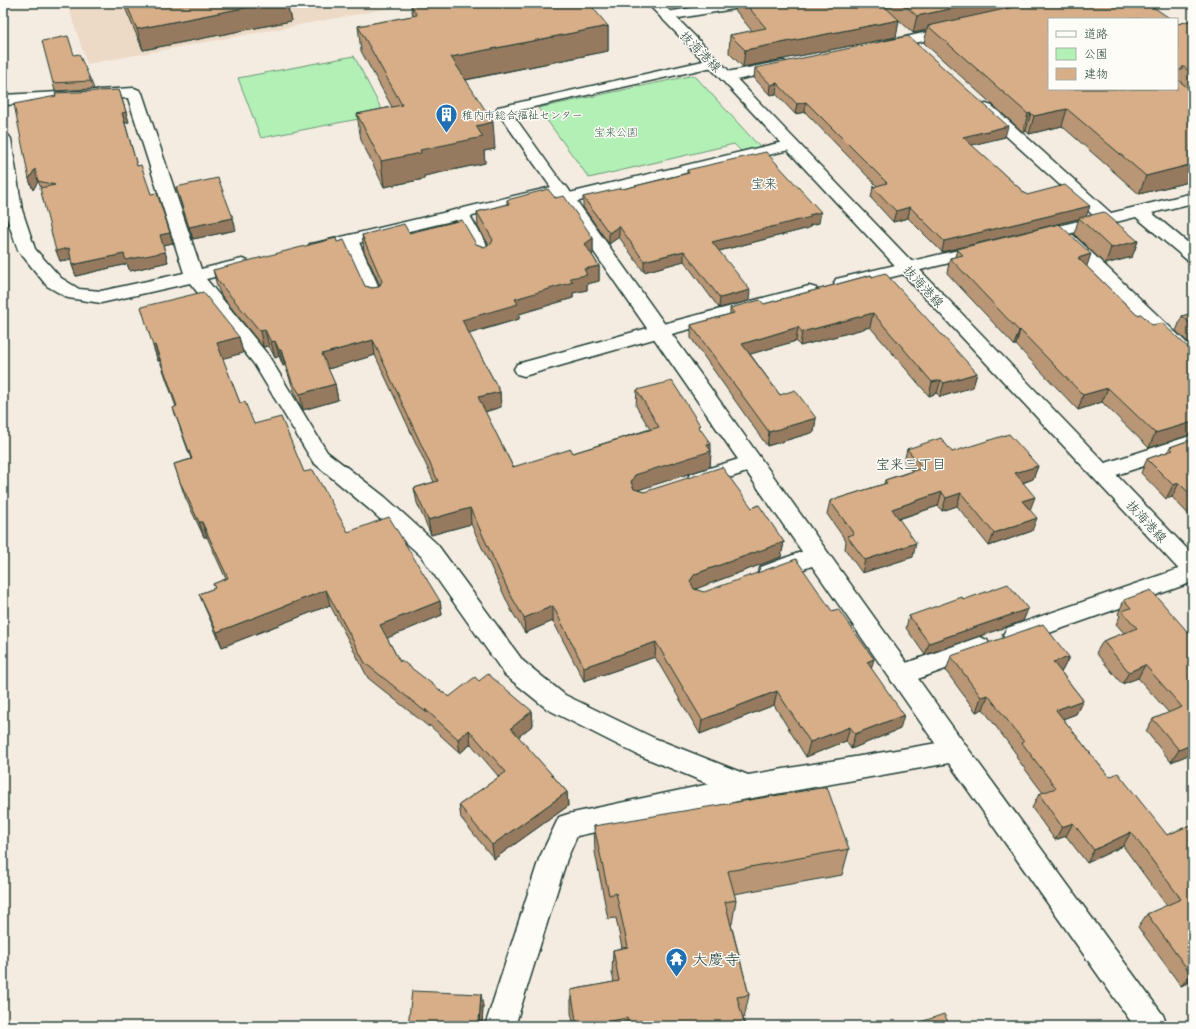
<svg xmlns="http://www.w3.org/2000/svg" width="1196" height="1029" font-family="Mynerve,'Klee One',sans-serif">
<rect width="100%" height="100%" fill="#f5ece1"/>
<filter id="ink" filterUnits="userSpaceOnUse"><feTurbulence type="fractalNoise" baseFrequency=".025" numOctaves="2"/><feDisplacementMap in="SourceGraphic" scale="8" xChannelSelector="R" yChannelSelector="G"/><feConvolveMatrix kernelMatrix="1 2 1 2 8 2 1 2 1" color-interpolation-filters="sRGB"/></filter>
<g filter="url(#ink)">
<!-- built -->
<path fill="#ecd9c6" d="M67,3H418L87,64Z"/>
<!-- green -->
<path fill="#b2f0b6" stroke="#689675" d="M354,56L384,114L261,138L238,78Z
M694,75L760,147L741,151L734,144L589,178L538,108Z"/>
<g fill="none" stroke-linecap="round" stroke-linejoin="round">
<defs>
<path id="lane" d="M712,59L717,60L719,63L717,66L511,112L567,190L565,193L560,194L555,193L496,110L498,107L503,106Z
M461,209L466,211L469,214L493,256L491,259L485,261L479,259L477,256L453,214L456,211Z
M350,235L355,237L358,240L383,297L381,301L375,302L369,301L367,297L342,240L345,237Z"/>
<path id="street" d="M720,3H753L751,6L746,7L667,20L662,19L660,16L662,13L667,12Z
M955,26L960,27L962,30L960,33L883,50L878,49L876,46L878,43Z
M783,61L788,63L791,66L788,69L727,82L722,80L719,77L722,74L727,72Z
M134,88L139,90L142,93L201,269L242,259L248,261L251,265L248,269L206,279L268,355L327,452L385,497L437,544L523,661L565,695L654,738L748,775L955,740L964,743L968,751L964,759L955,762L747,799L577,836L567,859L515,1026H485L539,859L559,817L568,814L709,784L636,754L547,709L505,675L421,556L369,509L313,462L254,364L190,283L101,303L68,298L47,286L18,250L4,210L3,134L9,136L11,139L22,210L35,249L61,278L79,289L101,291L184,273L128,98L3,105V95Z
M986,104L992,106L1111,213L1193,193V203L1152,213L1193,247V261L1187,260L1136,217L1068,234L1073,235L1193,349V367L1186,365L1061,243L1058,239L1060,236L1035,242L1029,241L1026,237L1029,233L1095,217L980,112L978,109L980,106Z
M791,140L797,142L799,145L797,148L567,204L561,203L558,199L561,195Z
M560,185L566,186L569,190L566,194L316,253L310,252L307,248L310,244L316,243Z
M984,244L990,245L993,249L990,253L843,289L836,287L834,283L836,279Z
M809,286L816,288L818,292L816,296L664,336L524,376L517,374L514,369L517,364L659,325Z
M1193,435V450L1101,480L1093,477L1090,472L1093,467Z
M752,455L759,458L763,463L759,468L698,488L690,486L687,480L690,474Z
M817,546L825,549L828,555L825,561L769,582L761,579L758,573L761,567Z
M1193,564V582L1015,645L1007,642L1003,635L1007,628Z
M979,637L987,640L991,647L987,654L901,685L892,682L889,675L892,668Z"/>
<path id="secondary" d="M647,3H662L732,74L1193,555V579L1185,576L722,80Z
M560,185L566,186L964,743L1163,1015L1167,1026H1134L946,759L551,190L554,186Z"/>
</defs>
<!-- lane casing -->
<use href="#lane" stroke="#1f3d34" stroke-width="3"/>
<!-- street casing -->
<use href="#street" stroke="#1f3d34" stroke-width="3"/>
<!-- secondary casing -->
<use href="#secondary" stroke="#1f3d34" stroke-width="3"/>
<!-- lane -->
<use href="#lane" fill="#fdfcf7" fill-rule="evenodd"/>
<!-- street -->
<use href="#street" fill="#fdfcf7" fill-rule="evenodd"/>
<!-- secondary -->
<use href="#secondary" fill="#fdfcf7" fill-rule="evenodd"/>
</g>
<!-- wall -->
<path fill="#b99675" stroke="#1f3d34" d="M123,3H287L291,21L143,50Z
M736,3H1121L1049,19L1177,89V23L1178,24L1193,20V181L1139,194L1062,126L1029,134L1026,131L1023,132L924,43L927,30L913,33L899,20L896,37L743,67L729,53L730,35L752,31L735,10Z
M411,6L608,26V51L466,80L495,149L484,151L485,163L424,176V179L384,187L361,140L357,114L392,107L361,51L358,26L413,16Z
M74,55L91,81L94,89L55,91L53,83Z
M755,68L1005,137L971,145L1027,195L1086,216L1138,241L1132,257L1105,264L1074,234L1079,218L942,252L908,218L893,222L871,198L873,187L877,186L805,112L795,114L776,94L770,95L754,78Z
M119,90L129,122L125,123L137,166L151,194L173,243L163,245L168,262L130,271L127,264L76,276L72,265L71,259L60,261L41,188L38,181L33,190L29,179Z
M687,170L819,223L810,225L809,228L719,251L749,301L719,308L684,261L644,272L619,237L609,244L583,207V197L623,189L687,173Z
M176,187L236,230L193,239Z
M555,198L593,238V254L592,255L599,266V281L587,284V290L573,293V298L519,314V319L469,334L500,392L501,407L485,412L513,467L573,453L650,429L636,406L637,390L700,425L699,428L711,451L710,467L637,490L644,492L752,508L784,542L781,557L695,589L871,668L900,729L851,749L846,741L806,757L774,705L700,734L655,657L584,681L553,621L525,633L511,610L471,524L431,535L417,503L414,488L434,482L375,355L328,369L335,384L338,400L303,410L296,397L285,365L283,366L279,356L275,358L269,346L263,347L221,295L217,286L213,270L365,286L372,288L379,287L380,285L364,251L362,235L409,233L476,244L484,247L489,245L478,227L477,212L507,204V200Z
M957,249L1086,266L1137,315L1193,352V434L1149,448L1102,402L1078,410L1016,345H1014L947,273L950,258L955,257Z
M871,275L977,373L973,387L940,397L937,393L929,396L870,327L800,346L796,341L750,354L780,395L816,418L814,432L767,446L691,338V325L730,314V308L764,304Z
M1193,313V347L1176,331L1182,316Z
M239,337L243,353L222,358L240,403L254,424L304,472L348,532L440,601L442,615L387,638L400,662L449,697L479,681L532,711L533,725L518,737L567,792L568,806L494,859L461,818L459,805L499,777L471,744L460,753L429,725V727L368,678L330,605L222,647L205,608L199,594L215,588L213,584L226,579L207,537H204L185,497L174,464L191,459L173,408L176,407L160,361H158L153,346Z
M1193,439V519L1172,497L1166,499L1141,473L1147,459L1167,452L1170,447Z
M907,449L952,452L1038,466L1033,479L1023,483L1030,509L1032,531L989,546L957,506L942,511L938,506L899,519L913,557L862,573L845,549L846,541L827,514L830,501L884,484L885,480L912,471L904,462Z
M1124,600L1193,638V753L1171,762L1146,731L1153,719L1169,713L1138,678L1122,684L1096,653L1103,641L1124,633L1116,624L1120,616L1118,614Z
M1028,609L1023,621L925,655L906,628L909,616Z
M951,656L1069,657L1062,671L1061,672L1083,700L1076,714L1063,719L1109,777L1167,835L1193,824V980L1181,986L1138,927L1147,914L1167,906L1123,846L1087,863L1066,836L1055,840L1032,808L1039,794L1043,793L1016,757L1017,755L983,709L976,712L946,671Z
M594,826L849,849L842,875L734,894L736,900L732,924H731L749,995L744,1018H743L745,1026H574L571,1013V990L614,982L612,973L613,950L622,948L616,918L608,919L595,852Z
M483,1006L482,1026H408Z"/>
<!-- shaded-wall -->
<path fill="#967a5f" stroke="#1f3d34" d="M269,3H287L291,21L143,50L137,29Z
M977,3H1049L928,26L927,30L913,33L917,16Z
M899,20L896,37L743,67L745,50Z
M608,26V51L454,82L451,57Z
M777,83L776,94L770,95L771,85Z
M119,90L129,122L125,123L122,113Z
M806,102L805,112L795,114L797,104Z
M1067,109L1062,126L1029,134L1034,116Z
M1031,113L1026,131L1023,132L1028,114Z
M493,122L495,149L484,151L485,163L424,176V179L384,187L381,161L420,150L476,126Z
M1008,126L1005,137L960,148L963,137Z
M1193,164V181L1139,194L1146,176Z
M35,169L39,180L33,190L29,179Z
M1090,206L1086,217L942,252L944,241Z
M910,207L908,218L893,222L896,211Z
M3,208L8,227L3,235Z
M821,212L819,223L810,225L809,228L711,253L712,242Z
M233,218L236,230L193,239L189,227Z
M619,226V237L609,244V233Z
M170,233L173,243L163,245L168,262L130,271L127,264L76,276L72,265L124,254L160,235Z
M593,238V254L586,259L585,244Z
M1138,241L1132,257L1105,264L1111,248Z
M69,248L73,259L60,261L56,251Z
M684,251V261L644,272V261Z
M1091,254L1086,269L1078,258Z
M599,266V281L587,284V290L573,293V298L519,314V319L463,335L462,320L570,278L584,269Z
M750,290L749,301L719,308L720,298Z
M873,313L870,327L800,346L802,332Z
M798,327L796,341L740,357L742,344Z
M265,330L269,346L263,347L260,331Z
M1020,330L1016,345H1014L1019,331Z
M239,337L243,353L221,359L217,343Z
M373,340L375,355L325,370L322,354Z
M275,341L279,356L275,358L271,342Z
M155,345L160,361H158L153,346Z
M279,350H281L285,365L283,366Z
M977,373L973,387L940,397L944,383Z
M941,380L937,393L929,396L932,382Z
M335,384L338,400L303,410L300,394Z
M1108,388L1102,402L1078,410L1083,395Z
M500,392L501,407L480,413L478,397Z
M816,418L814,432L767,446L769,432Z
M1193,422V434L1149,448L1155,433Z
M711,444V451L710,467L635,491L631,482L635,475Z
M1038,466L1033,479L1010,487L1015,473Z
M1179,483L1172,497L1166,499L1173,485Z
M942,492L938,506L888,522L892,509Z
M961,493L957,506L942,511L946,498Z
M1035,497L1030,510L1022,501Z
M470,508L471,524L431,535L428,520Z
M1037,518L1032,531L989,546L994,533Z
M199,522H202L207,537H204Z
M784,542L781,557L693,590L690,581L695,574Z
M916,543L913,557L862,573L865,560Z
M326,590L330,605L222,647L217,632Z
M440,601L442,615L383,640L380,625Z
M553,606V621L525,633L524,618Z
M1028,609L1023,621L925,655L929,643Z
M656,642L655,657L584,681V667Z
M1069,657L1062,671L1047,677L1053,662Z
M874,659L870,674L867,662Z
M1145,665L1138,678L1122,684L1129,672Z
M777,691L774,705L700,734L702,720Z
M988,695L983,709L976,712L981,697Z
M1083,700L1076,714L1049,724L1056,710Z
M532,711L533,725L512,742L511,728Z
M904,715L900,729L851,749L855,734Z
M850,727L846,741L806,757L810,742Z
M469,730L471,744L460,753L458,739Z
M1193,744V753L1171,762L1179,750Z
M567,792L568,806L494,859L492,845Z
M1073,823L1066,836L1055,840L1062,827Z
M1131,832L1123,846L1087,863L1094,850Z
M1193,973V980L1181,986L1191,974Z
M481,994L483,1006L482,1026H479V1023Z"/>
<!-- building -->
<path fill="#d7ae88" stroke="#1f3d34" d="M126,3H269L137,29Z
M428,3H589L608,26L451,57L493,122L476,126L483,137L420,150L421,153L381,161L357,114L402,105L358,26L417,15L411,6Z
M745,3H881L899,20L745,50L730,35L766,28Z
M902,3H977L917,16Z
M1032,3H1121L1123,5L1133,3H1147L1171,19H1049V89H1177V79L1193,92V164L1146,176L1067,109L1034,116L1031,113L1028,114L928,26Z
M1193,20V74L1184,67H1182V70H1177V23L1178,24Z
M68,36L74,55L79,54L91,81L53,83L42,41Z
M908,36L1008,126L963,137L1027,195L1065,185L1090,206L944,241L910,207L896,211L873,187L887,183L806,102L797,104L777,83L771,85L755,68Z
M119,90L126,112L122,113L137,166L141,165L151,194L157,193L170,233L160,235L165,252L126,260L124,254L72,265L69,248L56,251L40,188L55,185L38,181L35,169L29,179L14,104L56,96L55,93Z
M766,152L821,212L809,215L811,217L712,242L750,290L720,298L684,251L644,261L619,226L609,233L583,197L622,188L623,189L689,173L687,170Z
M218,178L233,218L189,227L176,187Z
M548,189L555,198L564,196L593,238L585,244L599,266L584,269L587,275L570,278L573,282L515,299L518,304L462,320L500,392L478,397L513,467L571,449L573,453L659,427L637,390L672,381L700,425L698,426L711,444L707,445L711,451L635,475L631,482L634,489L644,492L722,467L752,508L759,505L784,542L695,574L690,581L694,589L704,592L796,559L832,611L838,609L874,659L867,662L904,715L855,734L850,727L810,742L777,691L702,720L656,642L584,667L553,606L524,618L510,594L470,508L428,520L414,488L438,481L373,340L322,354L335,384L300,394L292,382L281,350H279L275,341L271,342L265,330L260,331L217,280L213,270L336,238L337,242L344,240L365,286L372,288L379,287L382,281L362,235L404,224L409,233L462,220L476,244L484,247L491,244L493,240L477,212L509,204L507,200Z
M3,212L5,219L3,222Z
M1104,212L1138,241L1111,248L1079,218Z
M1059,224L1091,254L1078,258L1137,315L1141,314L1152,325L1162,323L1192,351L1193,352V422L1155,433L1108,388L1083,395L1020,330L1019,331L950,258L963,255L957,249Z
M885,273L977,373L944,383L941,380L932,382L873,313L802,332L798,327L742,344L780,395L795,390L816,418L769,432L691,325L734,313L730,308L760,300L764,304L871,275L872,277Z
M203,292L239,337L217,343L240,403L245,402L254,424L281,417L304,472L313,470L348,532L389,517L440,601L380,625L400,662L401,660L449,697L475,677L479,681L488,674L532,711L511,728L567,792L492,845L459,805L506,772L469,730L458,739L425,709L427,713L365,663L326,590L217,632L199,594L215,588L213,584L228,578L202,522H199L180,482L174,464L192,459L173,408L177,406L155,345L153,346L141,307Z
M1193,313V326L1182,316Z
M1009,434L1038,466L1015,473L1035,497L1022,501L1037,518L994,533L961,493L946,498L942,492L892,509L916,543L865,560L847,536L854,534L830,501L887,483L885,480L923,468L907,449L941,438L952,452Z
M1193,439V497L1179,483L1173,485L1147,459L1173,450L1170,447Z
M1008,584L1028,609L929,643L909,616L962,597L963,600Z
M1151,590L1193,638V744L1179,750L1153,719L1182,707L1145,665L1129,672L1103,641L1137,628L1122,611L1131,608L1124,600Z
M1043,624L1069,657L1053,662L1083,700L1056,710L1109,777L1118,773L1167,835L1193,824V973L1191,974L1147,914L1181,899L1131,832L1094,850L1073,823L1062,827L1039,794L1056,788L1022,743L1024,742L988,695L981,697L951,656Z
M827,787L849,849L728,871L736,900L725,902L749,995L737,997L745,1026H629L627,1018L584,1026H577L571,990L619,981L613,950L628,947L616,893L609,895L594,826Z
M412,991L481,994L479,1023H470V1026H408Z
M944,1014L950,1026H920L918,1023Z"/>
</g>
<!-- icons -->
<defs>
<symbol id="building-pin" viewBox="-11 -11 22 30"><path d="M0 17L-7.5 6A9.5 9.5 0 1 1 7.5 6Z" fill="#1f6fb2" stroke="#fdfcf7"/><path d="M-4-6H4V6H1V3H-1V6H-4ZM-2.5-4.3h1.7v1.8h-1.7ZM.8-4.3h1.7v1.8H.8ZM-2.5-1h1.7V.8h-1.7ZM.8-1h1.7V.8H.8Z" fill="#fff"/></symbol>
<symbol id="temple-pin" viewBox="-11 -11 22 30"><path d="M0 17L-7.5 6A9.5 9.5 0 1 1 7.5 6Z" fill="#1f6fb2" stroke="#fdfcf7"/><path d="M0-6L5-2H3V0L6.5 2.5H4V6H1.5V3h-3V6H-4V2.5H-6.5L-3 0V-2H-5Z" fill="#fff"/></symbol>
</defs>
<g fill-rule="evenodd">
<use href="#building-pin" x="434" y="102" width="25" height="34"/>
<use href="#temple-pin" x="664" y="946" width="25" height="34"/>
</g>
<g text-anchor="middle" stroke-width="3" stroke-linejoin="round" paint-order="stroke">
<!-- far-poi labels -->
<g font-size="11" fill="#1f3d34" stroke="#fdfcf7" text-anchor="start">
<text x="462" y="119">稚内市総合福祉センター</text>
</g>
<!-- far-park labels -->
<g font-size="11" fill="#3c614e" stroke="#fdfcf7">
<text x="616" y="136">宝来公園</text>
</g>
<!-- street labels -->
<g font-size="13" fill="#1f3d34" stroke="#fdfcf7">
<text transform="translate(701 51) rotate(45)" y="5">抜海港線</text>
<text transform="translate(924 286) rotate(47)" y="5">抜海港線</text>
<text transform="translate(1147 521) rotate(47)" y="5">抜海港線</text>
</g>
<!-- far-quarter labels -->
<g font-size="13" fill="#1f3d34" stroke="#fdfcf7">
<text x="764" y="188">宝来</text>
</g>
<!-- neighbourhood labels -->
<g font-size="14" fill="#1f3d34" stroke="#fdfcf7">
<text x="911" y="469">宝来三丁目</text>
</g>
<!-- near-poi labels -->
<g font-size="16" fill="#1f3d34" stroke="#fdfcf7" text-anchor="start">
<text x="692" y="965">大慶寺</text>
</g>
</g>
<!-- margin -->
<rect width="1196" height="1029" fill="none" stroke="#fdfcf7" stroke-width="16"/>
<rect x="8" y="8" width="1180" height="1013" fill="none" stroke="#1f3d34" stroke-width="1.5" filter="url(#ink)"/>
<!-- legend -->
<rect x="1048" y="18" width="130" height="72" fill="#fdfcf7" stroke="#a4b0a9"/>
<rect x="1056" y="31" width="20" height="6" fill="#fdfcf7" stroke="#a4b0a9"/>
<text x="1084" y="38" font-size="12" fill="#1f3d34">道路</text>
<rect x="1056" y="48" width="20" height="12" fill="#b2f0b6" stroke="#a4b0a9"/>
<text x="1084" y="58" font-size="12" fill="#1f3d34">公園</text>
<rect x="1056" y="68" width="20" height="12" fill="#d7ae88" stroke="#a4b0a9"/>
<text x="1084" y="78" font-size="12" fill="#1f3d34">建物</text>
</svg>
